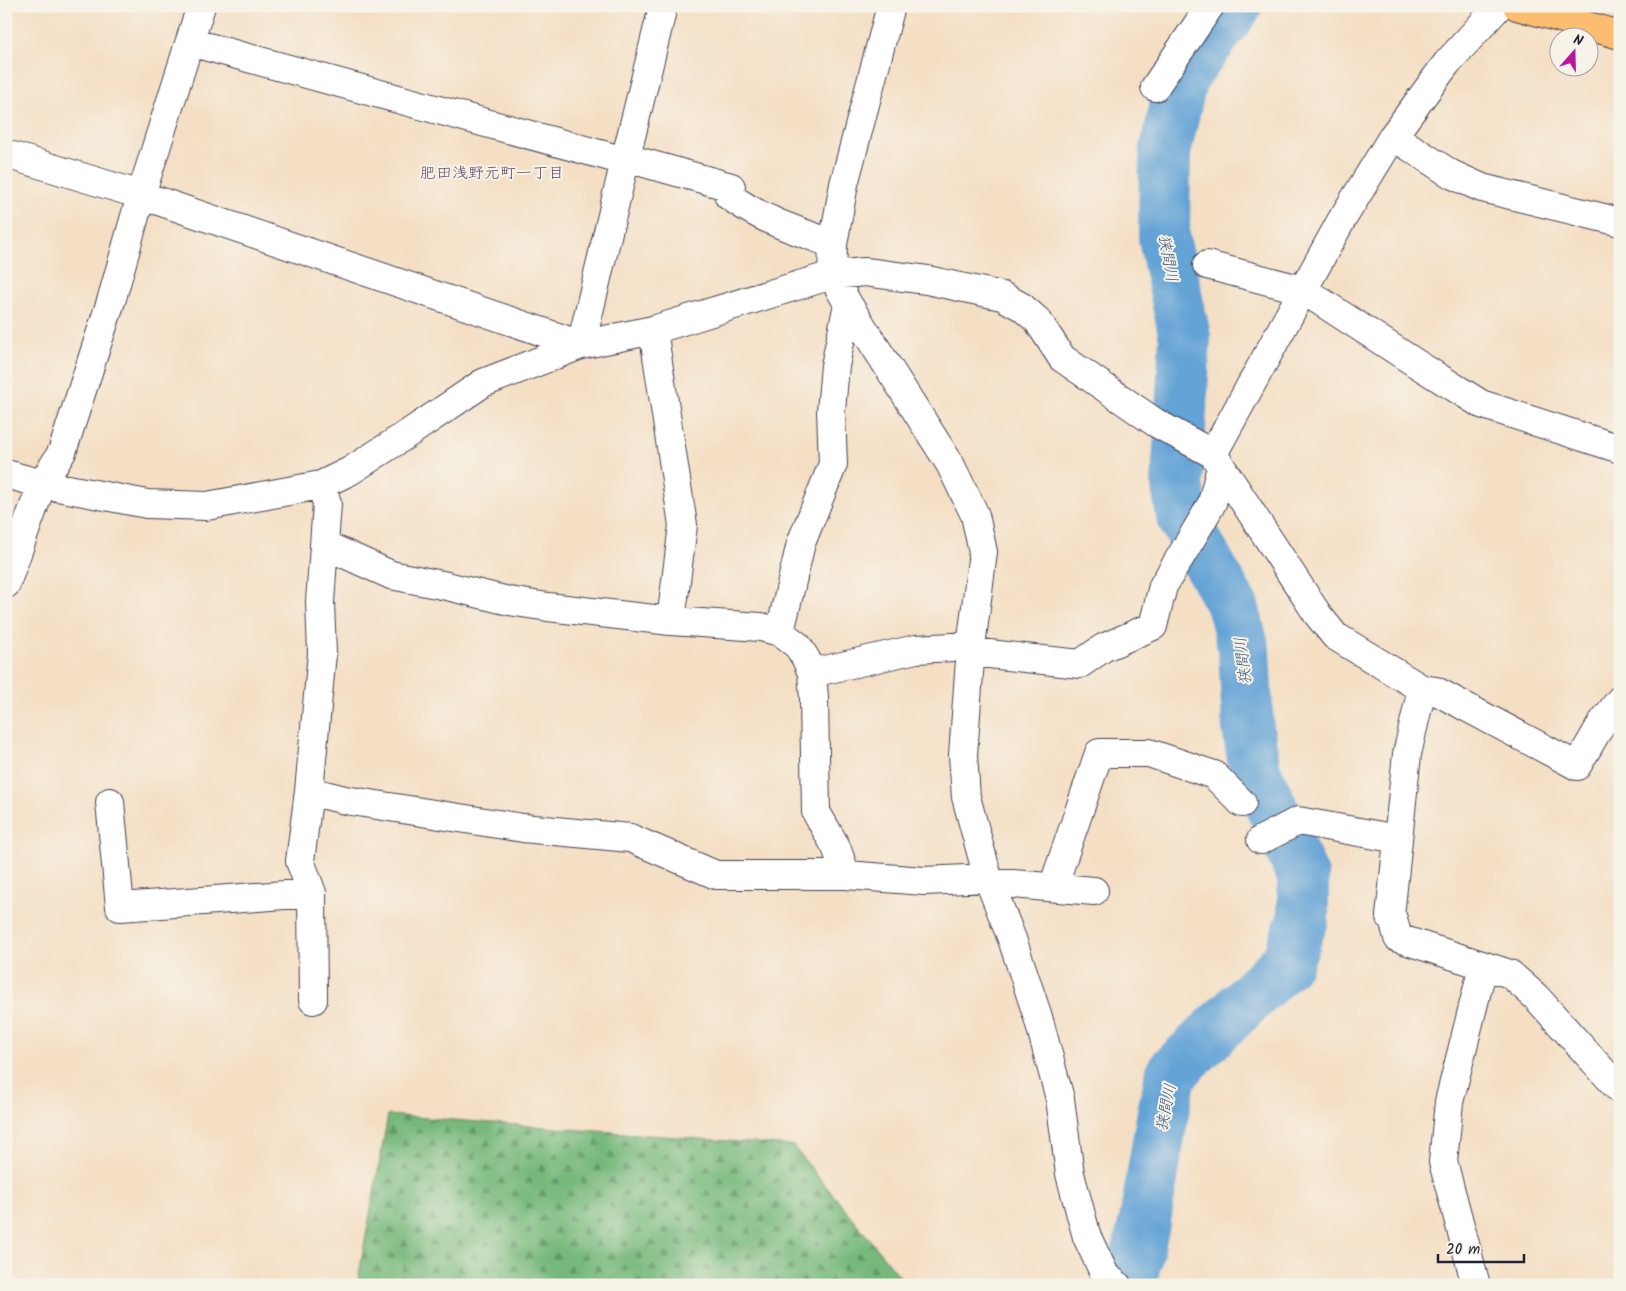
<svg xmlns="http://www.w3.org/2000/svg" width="1626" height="1291" font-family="Kalam,'Klee One',sans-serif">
<defs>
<pattern id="forest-firs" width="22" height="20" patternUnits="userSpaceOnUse" patternTransform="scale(1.25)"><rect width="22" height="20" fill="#77b97c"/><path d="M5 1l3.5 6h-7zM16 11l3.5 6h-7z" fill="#619667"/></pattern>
</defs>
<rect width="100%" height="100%" fill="#f7f3e8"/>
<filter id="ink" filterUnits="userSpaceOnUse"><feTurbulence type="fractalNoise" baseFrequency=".02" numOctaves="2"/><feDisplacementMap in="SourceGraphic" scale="10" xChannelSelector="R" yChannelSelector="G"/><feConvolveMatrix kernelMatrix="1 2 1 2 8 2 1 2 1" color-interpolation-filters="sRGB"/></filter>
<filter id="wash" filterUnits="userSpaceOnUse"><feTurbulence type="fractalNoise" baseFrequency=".0096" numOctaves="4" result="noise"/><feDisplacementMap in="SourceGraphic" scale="20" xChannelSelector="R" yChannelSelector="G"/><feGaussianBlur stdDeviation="1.12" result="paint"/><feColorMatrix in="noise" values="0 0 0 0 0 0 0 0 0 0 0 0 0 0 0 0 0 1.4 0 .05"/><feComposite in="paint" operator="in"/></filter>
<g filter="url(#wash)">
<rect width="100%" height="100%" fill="#f4dfc4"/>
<!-- forest -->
<path fill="url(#forest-firs)" stroke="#4c6e5c" d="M388,1115L793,1146L907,1285H357Z"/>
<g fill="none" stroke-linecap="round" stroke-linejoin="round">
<!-- river -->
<path stroke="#63a3d6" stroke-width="52" d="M1130,1285L1145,1220L1163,1112L1172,1072L1287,962L1303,919V876L1255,771L1248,728L1244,650L1233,607L1182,516L1177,485L1185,337L1164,238L1165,152L1182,78L1236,6"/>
</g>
</g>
<g filter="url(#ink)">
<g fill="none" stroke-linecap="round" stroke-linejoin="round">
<defs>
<path id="street" d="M891,6L844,184L833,244L832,275L848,304L950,464L975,515L983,552L971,646L963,755L966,797L988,878L1012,939L1038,1017L1060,1099L1070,1174L1087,1237L1105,1275L1117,1285
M190,42L625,161L641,162L731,187L729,196C762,220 795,230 833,244
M1155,87L1210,6
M1393,136L1451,174L1482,188L1620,222
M6,154L141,195L581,345L625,161L662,11L660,6
M1207,265L1303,290L1417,364L1481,404L1620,449
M653,330L683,525L671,621
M1213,454L1318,615L1335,636L1422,689L1407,754L1390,916L1393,919L1398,938L1510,974L1536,997L1620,1090
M6,474L42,484L147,504L207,506L321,485L350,471L409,433L483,383L581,345L653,330L832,275L865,272L927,280L1002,296L1022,307L1038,321L1062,358L1156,423L1213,454L1341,221L1393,136L1447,63L1499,6
M321,485L327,503L320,602L322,653L309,791L345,800L523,828L630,838L716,875H846L836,847L816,812L814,698L812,673L806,659L798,646L780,632L801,543L833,464L831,411L835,366L848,304
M325,545L391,575L447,586L509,601L548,607L671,621L761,627L780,632
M6,584L42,484L62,452L112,298L141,195L201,6
M971,652L1080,664L1103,648L1153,626L1163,586L1203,519L1212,503L1221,467
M812,673L916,649L971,646
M1422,689L1436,691L1577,766L1602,723L1620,700
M309,791L300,861L312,893L313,1000
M110,802L120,907L312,893
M1261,840L1298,821L1398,839
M846,875L924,881L988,878
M990,884H1013L1094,891
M1053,887L1099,753H1149L1214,775L1242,803
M1476,1285L1443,1162L1449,1102L1483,967"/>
<path id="primary" d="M1517,6L1620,35"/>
</defs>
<!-- street casing -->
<use href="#street" stroke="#423e50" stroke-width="30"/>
<!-- primary casing -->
<use href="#primary" stroke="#423e50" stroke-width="30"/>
<!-- street -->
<use href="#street" stroke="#fff" stroke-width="28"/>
<!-- primary -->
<use href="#primary" stroke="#fcbd6f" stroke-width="28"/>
</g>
</g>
<g text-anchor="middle" stroke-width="4" stroke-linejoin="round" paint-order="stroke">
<!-- neighbourhood labels -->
<g font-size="16" fill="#634b6a" stroke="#f7f3e8">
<text x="492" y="178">肥田浅野元町一丁目</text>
</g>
<!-- water labels -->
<g font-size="16" font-style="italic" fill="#3c5679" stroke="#f7f3e8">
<text transform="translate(1169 258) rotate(80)" y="6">狭間川</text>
<text transform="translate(1242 661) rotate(-97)" y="6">狭間川</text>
<text transform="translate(1165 1107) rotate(-79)" y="6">狭間川</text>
</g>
</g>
<!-- margin -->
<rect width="1626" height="1291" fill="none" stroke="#f7f3e8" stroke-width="25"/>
<!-- north arrow -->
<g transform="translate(1574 52) rotate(20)"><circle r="24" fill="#f7f3e8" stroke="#a29fa3"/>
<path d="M0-4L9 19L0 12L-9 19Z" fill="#b5179e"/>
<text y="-8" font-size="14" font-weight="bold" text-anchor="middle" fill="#22223b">N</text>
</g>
<!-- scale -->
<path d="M1438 1254v8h86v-8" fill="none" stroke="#22223b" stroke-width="2.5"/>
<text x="1446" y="1254" font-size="15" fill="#22223b" stroke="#f7f3e8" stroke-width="4" paint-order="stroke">20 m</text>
</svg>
